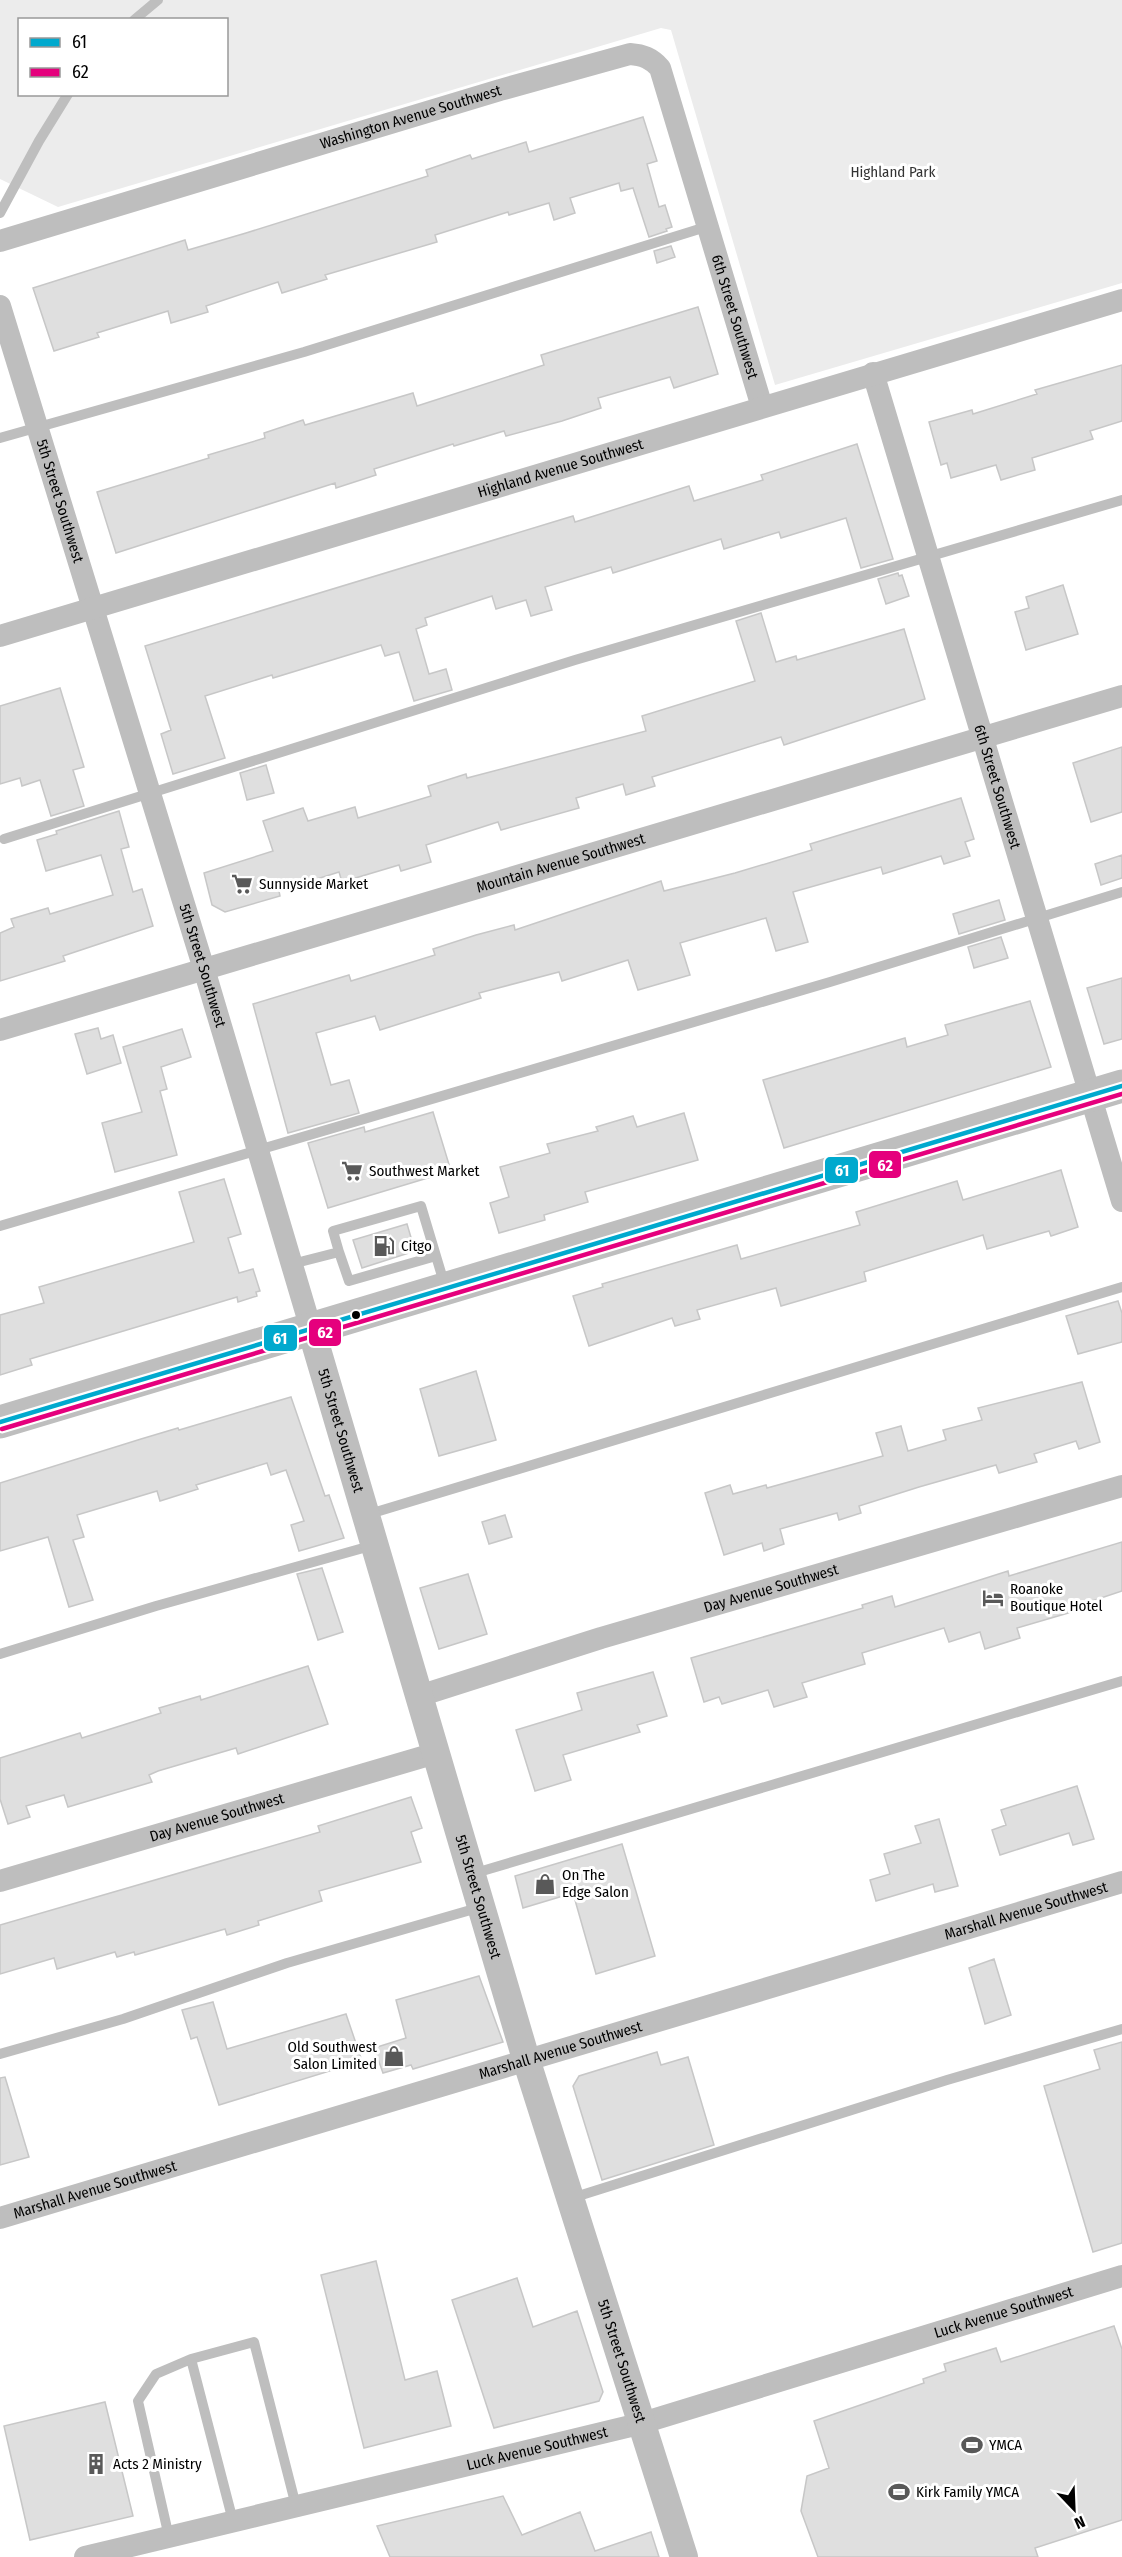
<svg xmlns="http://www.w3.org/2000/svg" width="1122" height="2557" font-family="'Fira Sans Condensed',sans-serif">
<rect width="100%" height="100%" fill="#fff"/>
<!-- green -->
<path fill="#ececec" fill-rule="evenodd" d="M0,0H1122V283L775,385L671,30L661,28L58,207L0,179ZM20,20H226V94H20Z"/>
<!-- building -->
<path fill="#dfdfdf" stroke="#c7c7c7" stroke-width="1.5" d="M643,117L657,161L647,164L659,207L665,205L672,227L666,229L667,231L649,237L633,188L621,191L619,183L570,198L575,213L554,220L549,203L509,215L508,212L435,235L437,242L325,275L327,279L282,293L278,282L206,306L208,312L171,323L168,311L97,333L99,337L54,351L33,288L185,240L188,250L246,233L428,176L426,170L470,155L472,159L526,142L529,152Z
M671,246L675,257L657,263L654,251Z
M698,307L718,374L674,388L670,377L598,398L601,408L562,421L506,436L504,431L454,446L453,444L374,469L376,475L336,488L335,483L116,553L97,492L209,458L208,455L265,438L264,433L303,420L305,425L413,393L417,406L544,365L541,355Z
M1122,365V421L1090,431L1093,439L1032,458L1035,470L1001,480L996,465L951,478L947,463L941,465L929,422L972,410L973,414L1037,394L1035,390Z
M857,444L893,559L861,568L846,518L781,538L779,532L724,549L721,539L613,573L611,567L545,587L552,610L531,616L526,600L496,609L492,596L425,618L427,625L416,629L429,674L446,669L452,690L414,701L399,652L385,656L381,645L273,678L272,675L205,696L225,758L173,774L161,734L171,730L145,646L573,516L575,522L689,486L694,501L763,480L761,475Z
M898,573L899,576L902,575L909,596L886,604L878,579Z
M1063,585L1078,634L1026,650L1015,612L1029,608L1026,597Z
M761,613L776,662L796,656L797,660L904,629L925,699L784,745L781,737L652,777L655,786L626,795L623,784L576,798L579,808L501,830L498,822L426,845L431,862L401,871L399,865L342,882L339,872L279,891L280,896L225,912L212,905L204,873L273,851L263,821L303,808L308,821L355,807L358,818L431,796L428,786L466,774L467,778L646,731L642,716L755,681L736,621Z
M60,688L84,767L73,770L84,806L51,816L40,780L22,786L20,778L0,784V706Z
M1122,747V812L1091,822L1073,763Z
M266,765L274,793L247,800L240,773Z
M961,798L974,839L965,842L970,856L944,864L941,856L883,874L881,867L793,892L808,942L776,951L766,918L680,943L690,975L638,990L628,960L562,981L559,972L479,993L481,998L380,1030L375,1016L316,1033L331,1085L349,1080L359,1113L288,1133L253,1004L349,975L351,981L435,955L433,949L476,935L514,925L515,930L661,881L664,891L735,873L812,850L810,844Z
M119,811L129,847L121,849L133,892L142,889L153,926L63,956L65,961L0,981V933L14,927L11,919L48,908L50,914L113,895L101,855L46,871L37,840L57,834L56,831Z
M1122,855V878L1101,885L1095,864Z
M999,900L1005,920L959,934L953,914Z
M1001,937L1008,958L974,968L968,947Z
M1122,978V1039L1104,1044L1087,988Z
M1030,1001L1051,1067L784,1148L763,1080L905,1038L907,1047L948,1035L945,1025Z
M98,1028L101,1039L113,1035L121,1063L87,1074L75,1034Z
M182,1029L191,1057L161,1067L167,1089L160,1091L177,1155L115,1172L102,1123L142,1112L123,1047Z
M433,1112L451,1171L328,1208L308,1143L364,1127L365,1132Z
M684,1113L698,1160L585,1192L588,1202L544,1215L545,1220L499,1233L490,1203L509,1197L500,1167L550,1153L547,1144L598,1131L596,1127L633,1116L637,1127Z
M1061,1170L1078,1227L1051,1236L1049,1231L987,1249L983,1235L864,1272L866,1281L812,1297L781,1306L776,1288L697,1310L700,1319L675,1326L672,1318L589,1346L573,1296L603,1287L602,1284L737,1245L741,1259L860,1225L856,1212L957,1181L963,1200Z
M224,1179L241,1234L228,1238L239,1273L253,1269L260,1291L256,1292L257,1296L238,1302L237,1297L30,1359L32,1365L0,1375V1315L44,1303L39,1287L194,1242L179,1192Z
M407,1224L415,1251L362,1268L353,1240Z
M1118,1301L1122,1313V1342L1078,1354L1066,1316Z
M476,1371L496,1440L439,1456L420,1389Z
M1082,1382L1100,1442L1079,1449L1076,1441L1034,1454L1037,1462L999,1473L996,1465L919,1487L859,1506L861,1513L839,1520L837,1513L780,1529L784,1544L764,1551L762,1543L724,1555L705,1493L730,1485L733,1494L766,1485L767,1488L883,1456L876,1433L901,1426L908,1451L946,1440L943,1430L982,1420L978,1408Z
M291,1397L325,1496L329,1495L344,1538L299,1551L291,1525L304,1521L286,1470L271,1475L267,1463L196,1485L198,1489L160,1501L157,1491L77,1515L84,1537L73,1540L93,1600L69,1607L48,1537L0,1551V1483L141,1439L178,1428L179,1430Z
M505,1515L512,1537L489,1544L482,1522Z
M1122,1542V1591L1080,1605L1082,1609L1017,1628L1020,1638L985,1649L980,1632L949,1642L944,1628L862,1653L865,1664L802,1683L807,1697L774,1707L768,1690L722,1704L719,1697L704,1702L691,1658L863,1608L862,1605L892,1596L895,1607L1008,1571L1009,1576Z
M322,1568L343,1632L318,1640L297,1574Z
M468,1574L487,1634L439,1649L420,1588Z
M308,1666L328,1724L238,1754L236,1748L158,1771L149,1775L152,1782L68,1807L64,1795L26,1806L30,1817L8,1824L0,1799V1758L80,1733L82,1738L161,1713L159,1708L200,1696L201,1700Z
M653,1672L667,1716L637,1725L640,1732L563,1755L571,1780L535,1791L516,1730L582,1710L577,1693Z
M1077,1786L1094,1839L1073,1845L1069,1833L1000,1855L992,1830L1006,1825L1001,1810Z
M411,1797L422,1828L411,1832L421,1862L319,1891L322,1901L258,1921L259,1925L227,1935L225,1929L135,1955L134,1952L117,1957L115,1952L57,1969L54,1958L0,1974V1925L320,1832L318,1826Z
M939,1819L958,1886L935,1892L933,1884L876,1901L870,1880L890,1874L884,1854L921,1843L915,1826Z
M622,1844L655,1956L596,1974L573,1893L523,1908L515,1876Z
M994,1959L1011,2015L985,2024L969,1968Z
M479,1976L503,2042L413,2069L411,2065L383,2073L374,2048L406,2038L396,2000Z
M213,2002L227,2049L346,2014L362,2061L219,2105L197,2037L191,2039L182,2010Z
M1122,2042V2243L1093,2252L1044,2086L1100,2069L1094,2050Z
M657,2052L661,2065L688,2057L714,2145L602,2180L573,2086L579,2076Z
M5,2077L29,2157L0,2165V2078Z
M376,2261L405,2380L437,2371L451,2426L364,2448L321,2275Z
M517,2278L533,2327L577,2311L603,2392L599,2401L494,2428L452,2300Z
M1114,2326L1122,2349V2520L1035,2548L1038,2557H818L801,2511L807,2476L829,2468L814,2421L924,2383L923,2379L946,2371L944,2364L996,2348L1001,2362Z
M105,2402L133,2516L30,2540L4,2426Z
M503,2496L522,2535L580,2512L595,2551L651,2532L659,2557H390L377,2526Z"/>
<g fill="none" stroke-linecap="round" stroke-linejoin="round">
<!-- service -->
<path stroke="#bebebe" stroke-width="10" d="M134,20L158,0
M0,213L39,141L68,94
M0,438L304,352L709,226
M4,839L575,660L1122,500
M0,1226L830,982L1122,892
M339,1252L349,1281L436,1256
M292,1264L339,1252L333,1231L421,1206L445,1286
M366,1515L1122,1287
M0,1654L156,1606L374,1545
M472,1874L1122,1681
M0,2054L123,2019L287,1963L481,1907
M572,2198L947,2080L1122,2029
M233,2521L191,2359L254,2342L296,2506
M169,2537L138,2401L156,2374L191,2359"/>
<!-- minor -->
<g stroke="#bebebe" stroke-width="22">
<path id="s1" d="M0,241L500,90L630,54C643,55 651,58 660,68L762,407"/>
<path id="s2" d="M0,306L204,969L311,1329"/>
<path id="s3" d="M873,373L1122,1201"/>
<path id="s4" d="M0,636L1122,300"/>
<path id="s5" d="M0,1030L1122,696"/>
<path id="s6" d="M419,1696L601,1638L1122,1486"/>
<path id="s7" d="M0,1881L436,1753"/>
<path id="s8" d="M0,2218L1122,1882"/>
<path id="s9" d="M85,2557L639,2424L1122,2276"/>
</g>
<!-- tertiary -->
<path stroke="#bebebe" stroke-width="28" id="s10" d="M311,1329L526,2059L684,2557"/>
<!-- primary -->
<path stroke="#bebebe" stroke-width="33" d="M0,1422L1122,1086"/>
<defs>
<path id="bus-1" d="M0,1422L1122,1086"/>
<path id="bus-2" d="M2,1429L1122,1094"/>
</defs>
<!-- bus-1 casing -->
<use href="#bus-1" stroke="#fff" stroke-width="9"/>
<!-- bus-2 casing -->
<use href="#bus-2" stroke="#fff" stroke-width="9"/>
<!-- bus-1 -->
<use href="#bus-1" stroke="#00a9ce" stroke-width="4.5"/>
<!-- bus-2 -->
<use href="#bus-2" stroke="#e5007d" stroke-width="4.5"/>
</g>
<!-- icons -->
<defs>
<symbol id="supermarket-bare" viewBox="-9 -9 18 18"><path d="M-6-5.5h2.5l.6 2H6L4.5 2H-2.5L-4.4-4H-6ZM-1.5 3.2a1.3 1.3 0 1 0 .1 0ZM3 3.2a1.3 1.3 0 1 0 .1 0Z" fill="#595959" stroke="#fff" stroke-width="2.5" paint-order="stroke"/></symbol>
<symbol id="fuel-bare" viewBox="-9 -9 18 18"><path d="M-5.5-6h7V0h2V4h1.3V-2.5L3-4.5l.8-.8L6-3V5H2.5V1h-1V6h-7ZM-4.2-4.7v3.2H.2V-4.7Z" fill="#595959" stroke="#fff" stroke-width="2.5" paint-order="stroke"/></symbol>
<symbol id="hotel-bare" viewBox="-9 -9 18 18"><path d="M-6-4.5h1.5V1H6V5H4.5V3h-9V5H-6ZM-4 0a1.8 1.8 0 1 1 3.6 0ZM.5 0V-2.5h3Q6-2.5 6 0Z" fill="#595959" stroke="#fff" stroke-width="2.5" paint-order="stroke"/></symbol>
<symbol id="shop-bare" viewBox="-9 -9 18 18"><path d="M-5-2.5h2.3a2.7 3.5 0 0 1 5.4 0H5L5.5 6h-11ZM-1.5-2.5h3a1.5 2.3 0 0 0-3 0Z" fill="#595959" stroke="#fff" stroke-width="2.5" paint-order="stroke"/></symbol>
<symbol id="stadium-bare" viewBox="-9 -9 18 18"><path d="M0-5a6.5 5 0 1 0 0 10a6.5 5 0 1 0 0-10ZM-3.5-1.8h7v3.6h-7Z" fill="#595959" stroke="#fff" stroke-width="2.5" paint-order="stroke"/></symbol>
<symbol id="building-bare" viewBox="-9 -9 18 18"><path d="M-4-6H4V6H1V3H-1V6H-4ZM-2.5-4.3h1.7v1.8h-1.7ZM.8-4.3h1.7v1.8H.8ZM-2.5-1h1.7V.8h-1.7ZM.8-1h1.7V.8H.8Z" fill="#595959" stroke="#fff" stroke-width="2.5" paint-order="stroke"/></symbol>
</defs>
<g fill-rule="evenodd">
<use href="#supermarket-bare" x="227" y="869" width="30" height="30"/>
<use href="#supermarket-bare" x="337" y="1156" width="30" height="30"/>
<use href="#fuel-bare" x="369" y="1231" width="30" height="30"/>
<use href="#hotel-bare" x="978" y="1583" width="30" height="30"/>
<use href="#shop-bare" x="530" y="1869" width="30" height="30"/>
<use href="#shop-bare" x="379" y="2041" width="30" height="30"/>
<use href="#stadium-bare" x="957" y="2430" width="30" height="30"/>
<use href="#building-bare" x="81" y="2449" width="30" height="30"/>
<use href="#stadium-bare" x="884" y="2477" width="30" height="30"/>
</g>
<!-- markers -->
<circle fill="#000" stroke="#fff" stroke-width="2" cx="356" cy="1315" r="5"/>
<g text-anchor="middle" stroke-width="6" stroke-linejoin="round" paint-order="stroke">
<!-- street labels -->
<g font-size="15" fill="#000" stroke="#fff">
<text dy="5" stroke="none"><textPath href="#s1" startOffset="429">Washington Avenue Southwest</textPath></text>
<text dy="5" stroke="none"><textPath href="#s1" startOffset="951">6th Street Southwest</textPath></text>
<text dy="5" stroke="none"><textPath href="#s4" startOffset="585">Highland Avenue Southwest</textPath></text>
<text dy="5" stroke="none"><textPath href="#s2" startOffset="204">5th Street Southwest</textPath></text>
<text dy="5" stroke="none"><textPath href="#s3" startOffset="432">6th Street Southwest</textPath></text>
<text dy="5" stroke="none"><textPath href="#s5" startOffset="585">Mountain Avenue Southwest</textPath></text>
<text dy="5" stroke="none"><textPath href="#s2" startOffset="690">5th Street Southwest</textPath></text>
<text dy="5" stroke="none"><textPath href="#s10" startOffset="106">5th Street Southwest</textPath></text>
<text dy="5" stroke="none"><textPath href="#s6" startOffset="368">Day Avenue Southwest</textPath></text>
<text dy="5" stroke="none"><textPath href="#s7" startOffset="226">Day Avenue Southwest</textPath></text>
<text dy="5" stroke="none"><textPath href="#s10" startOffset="592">5th Street Southwest</textPath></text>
<text dy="5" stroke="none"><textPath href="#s8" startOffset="1071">Marshall Avenue Southwest</textPath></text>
<text dy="5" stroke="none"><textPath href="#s8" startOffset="585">Marshall Avenue Southwest</textPath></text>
<text dy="5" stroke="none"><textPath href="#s8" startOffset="99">Marshall Avenue Southwest</textPath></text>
<text dy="5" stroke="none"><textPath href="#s9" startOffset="951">Luck Avenue Southwest</textPath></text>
<text dy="5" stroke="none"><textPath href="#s10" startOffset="1078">5th Street Southwest</textPath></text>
<text dy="5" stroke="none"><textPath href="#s9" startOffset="465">Luck Avenue Southwest</textPath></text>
</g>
<!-- park labels -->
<g font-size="15" fill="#333" stroke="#fff">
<text x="893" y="177">Highland Park</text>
</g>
<!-- poi labels -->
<g font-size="15" fill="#000" stroke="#fff" text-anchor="start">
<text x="259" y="889">Sunnyside Market</text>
<text x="369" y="1176">Southwest Market</text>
<text x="401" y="1251">Citgo</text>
<text x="1010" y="1594">Roanoke<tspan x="1010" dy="17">Boutique Hotel</tspan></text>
<text x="562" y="1880">On The<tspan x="562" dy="17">Edge Salon</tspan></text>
<text x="377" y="2052" text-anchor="end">Old Southwest<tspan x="377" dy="17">Salon Limited</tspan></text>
<text x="989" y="2450">YMCA</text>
<text x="113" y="2469">Acts 2 Ministry</text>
<text x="916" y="2497">Kirk Family YMCA</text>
</g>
</g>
<g stroke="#fff" stroke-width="2">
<rect x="868" y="1150" width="34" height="29" rx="6" fill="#e5007d"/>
<rect x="824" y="1156" width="35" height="28" rx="6" fill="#00a9ce"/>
<rect x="308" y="1318" width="34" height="29" rx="6" fill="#e5007d"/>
<rect x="263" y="1324" width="35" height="28" rx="6" fill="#00a9ce"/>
</g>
<g font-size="16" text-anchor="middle" font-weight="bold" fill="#fff">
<text x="885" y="1171">62</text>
<text x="842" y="1176">61</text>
<text x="325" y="1338">62</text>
<text x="280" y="1344">61</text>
</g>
<!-- legend -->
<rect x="18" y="18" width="210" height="78" fill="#ffffff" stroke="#999999" stroke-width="1.5"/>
<rect x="30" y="38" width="30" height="9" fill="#00a9ce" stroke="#999999" stroke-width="1.5"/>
<text x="72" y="48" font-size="18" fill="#000000">61</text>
<rect x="30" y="68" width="30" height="9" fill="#e5007d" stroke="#999999" stroke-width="1.5"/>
<text x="72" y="78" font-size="18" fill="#000000">62</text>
<!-- north arrow -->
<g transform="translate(1074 2509) rotate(157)" stroke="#ffffff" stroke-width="4.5" paint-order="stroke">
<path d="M0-4.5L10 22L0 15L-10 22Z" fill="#000000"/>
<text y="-9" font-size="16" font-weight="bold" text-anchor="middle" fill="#000000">N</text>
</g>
</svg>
